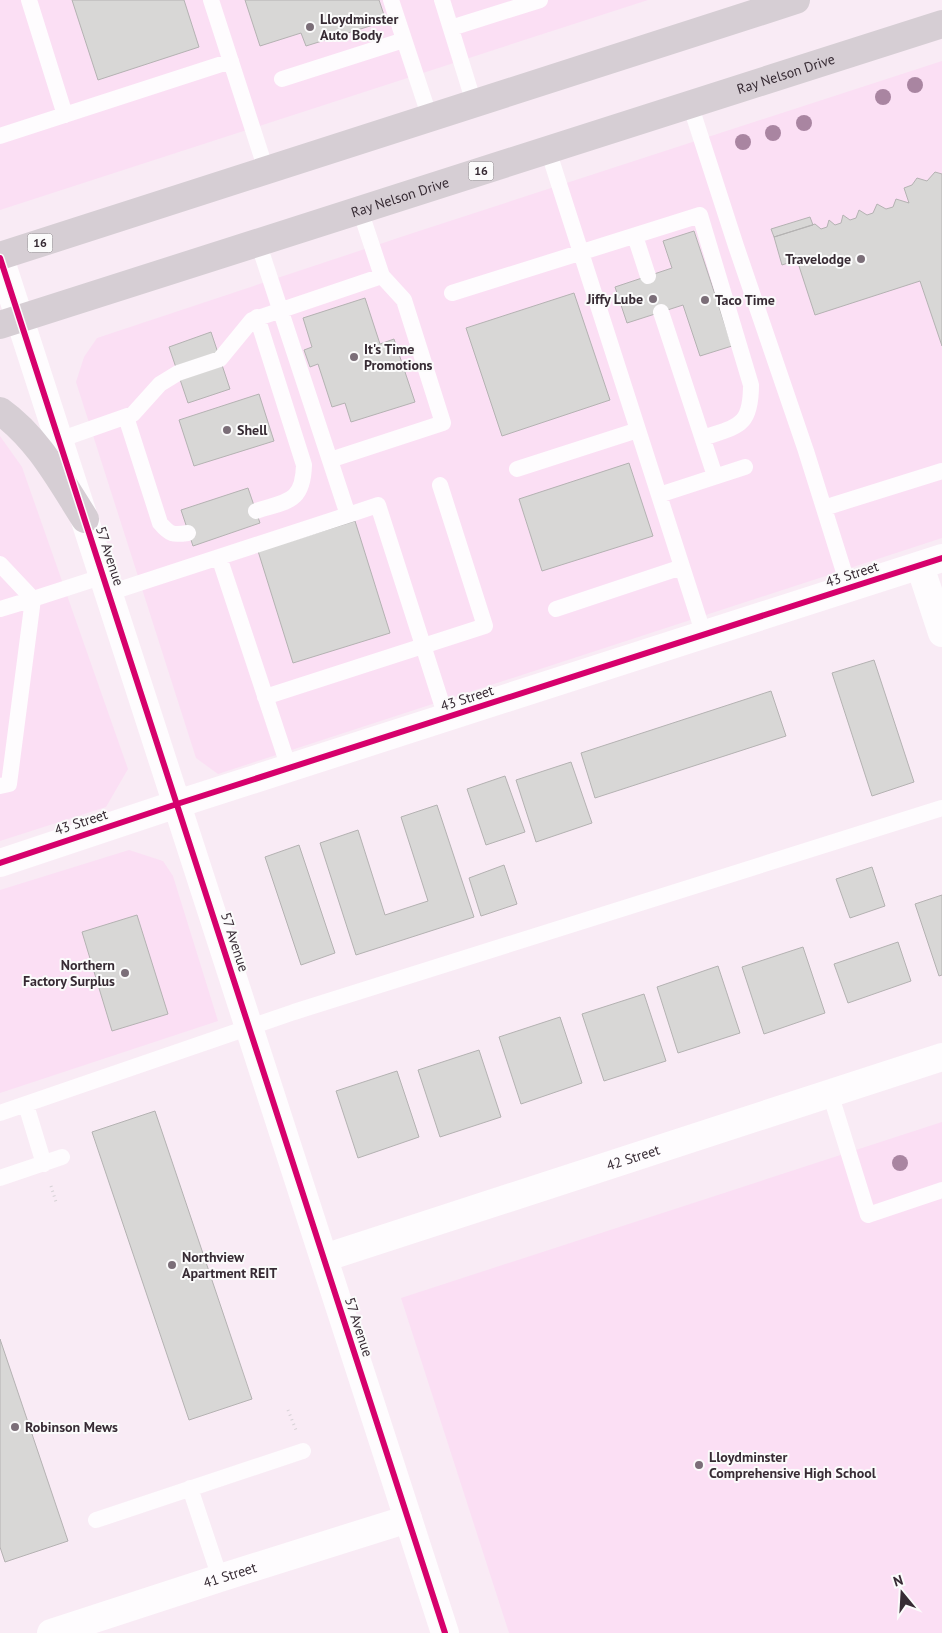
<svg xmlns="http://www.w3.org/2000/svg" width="942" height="1633" font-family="'PT Sans',sans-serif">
<rect width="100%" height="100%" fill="#f9ebf5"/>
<!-- built -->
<path fill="#fbdff4" d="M0,0H648L0,210Z
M942,61V538L218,774L196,758L76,382L84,357L97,338L416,232Z
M0,436L22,467L128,769L106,807L0,841Z
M129,850L163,861L173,876L218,1021L0,1093V890Z
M942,1122V1633H509L401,1298Z"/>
<!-- building -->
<path fill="#d8d7d6" stroke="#b4b2b2" d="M72,0H184L199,47L98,80Z
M245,0H379L386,21L306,46L301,33L260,46Z
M935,172L942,174V346L920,281L815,315L797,260L782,265L774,237L815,224L821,229L827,227L829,220L835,225L841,223L843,215L850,220L856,218L859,210L867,215L873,213L877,204L886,209L893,207L896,199L909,203L904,188L912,185L917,178L927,181Z
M810,217L813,225L774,237L771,229Z
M694,231L732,346L700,356L683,305L627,323L615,287L672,268L663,241Z
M574,293L610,400L502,436L466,328Z
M365,298L380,344L394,339L415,402L351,422L345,403L332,407L318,364L310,367L304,350L312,347L303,318Z
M211,332L230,389L188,403L169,347Z
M259,394L274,441L194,466L179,420Z
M629,463L653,536L542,571L519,499Z
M248,488L260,523L193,546L181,510Z
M355,521L390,633L293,663L258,551Z
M874,660L914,782L872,796L832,673Z
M771,691L786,736L595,798L581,753Z
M571,762L592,823L536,842L516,780Z
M505,776L525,832L486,845L467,789Z
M437,805L474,917L356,955L320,843L358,830L385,915L428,901L401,817Z
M299,845L335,953L301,965L265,857Z
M504,865L517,904L481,916L469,878Z
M872,867L885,906L850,918L836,879Z
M942,895V975L939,976L915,904Z
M137,915L168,1014L112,1031L82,932Z
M898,942L911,981L848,1003L834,964Z
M803,947L825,1013L764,1034L742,967Z
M718,966L740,1033L678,1053L657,987Z
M644,994L666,1061L604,1081L582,1014Z
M560,1017L582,1083L521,1104L499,1037Z
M479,1050L501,1117L440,1137L418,1070Z
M397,1071L419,1137L358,1158L336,1091Z
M155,1111L252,1399L189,1420L92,1132Z
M0,1339L68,1541L5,1562L0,1547Z"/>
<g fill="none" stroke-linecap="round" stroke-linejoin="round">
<!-- path -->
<path stroke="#d7d2d6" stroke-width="3" stroke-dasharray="1 4" stroke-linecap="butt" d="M51,1186L56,1202
M288,1410L296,1430"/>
<!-- service -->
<path stroke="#fefcfe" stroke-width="16" d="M29,0L65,115
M211,0L266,170
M391,0L430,118
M442,0L474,103
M451,28L540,0
M282,79L404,40
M690,104L736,246L806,451L849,588
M0,136L231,61
M548,150L704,635
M635,236L648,276
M452,293L700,215L751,385C751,427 738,426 703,438
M661,312L715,476
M126,417L160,523C170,535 173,535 188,533
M59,440L133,414L160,384L178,373L220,359L252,320L382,276
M330,460L443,423L404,300L382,276L360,210
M517,469L638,430
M659,495L745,467
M824,508L942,471
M256,511C287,501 303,503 304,465L257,317
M348,515L378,505L446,717
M219,557L289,768
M0,564L33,599L0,609
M109,593L348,515L258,242
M556,609L682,567
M265,697L485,626L440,485
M0,786L9,784L33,599L104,576
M830,1093L868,1215L942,1190
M26,1105L44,1164
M0,1113L294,1012L942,808
M0,1178L62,1157
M190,1488L220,1578
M96,1520L303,1451"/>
<!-- minor -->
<g stroke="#fefcfe" stroke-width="28">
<path d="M920,566L942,633"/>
<path id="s1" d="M324,1258L942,1057"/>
<path id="s2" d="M51,1633L220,1578L408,1519"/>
</g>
<!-- tertiary -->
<path stroke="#fefcfe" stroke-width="28" d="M0,258L445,1633
M0,863L177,804L942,558"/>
<!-- trunk -->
<g stroke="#d6ced4" stroke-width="28">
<path d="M0,256L796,0"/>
<path id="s3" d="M0,325L942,24"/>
<path d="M0,411C38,438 60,480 85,519"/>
</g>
<defs>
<path id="cycleway" d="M0,258L445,1633
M0,863L177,804L942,558"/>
</defs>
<!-- cycleway casing -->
<use href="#cycleway" stroke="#fbfbfb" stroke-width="9"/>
<!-- cycleway -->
<use href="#cycleway" stroke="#d6006c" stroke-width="6"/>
</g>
<!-- trees -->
<g fill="#a985a1">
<circle cx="915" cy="85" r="8"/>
<circle cx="883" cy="97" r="8"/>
<circle cx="804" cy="123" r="8"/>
<circle cx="773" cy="133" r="8"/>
<circle cx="743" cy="142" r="8"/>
<circle cx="900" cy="1163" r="8"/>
</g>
<!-- markers -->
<g fill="#7b6e78" stroke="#fbfbfb" stroke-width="2">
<circle cx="310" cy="27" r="5"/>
<circle cx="861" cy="259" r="5"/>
<circle cx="653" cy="299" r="5"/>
<circle cx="705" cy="300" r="5"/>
<circle cx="354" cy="357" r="5"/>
<circle cx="227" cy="430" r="5"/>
<circle cx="125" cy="973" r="5"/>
<circle cx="172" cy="1265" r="5"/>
<circle cx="15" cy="1427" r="5"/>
<circle cx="699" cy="1465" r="5"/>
</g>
<g text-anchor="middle" stroke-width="4" stroke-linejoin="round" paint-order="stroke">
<!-- shield labels -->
<g fill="#fbfbfb" stroke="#726970" stroke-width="1">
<rect x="468.5" y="161.5" width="25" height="19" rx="4"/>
<rect x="27.5" y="233.5" width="25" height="19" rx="4"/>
</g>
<g font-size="12" font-weight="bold" fill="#372b34">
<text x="481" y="175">16</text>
<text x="40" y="247">16</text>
</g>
<!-- poi labels -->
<g font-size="14" font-weight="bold" fill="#372b34" stroke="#fbfbfb" text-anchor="start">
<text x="320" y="24">Lloydminster<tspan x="320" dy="16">Auto Body</tspan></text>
<text x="851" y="264" text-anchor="end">Travelodge</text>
<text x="643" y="304" text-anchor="end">Jiffy Lube</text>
<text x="715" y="305">Taco Time</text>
<text x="364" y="354">It's Time<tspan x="364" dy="16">Promotions</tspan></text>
<text x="237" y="435">Shell</text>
<text x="115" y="970" text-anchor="end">Northern<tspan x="115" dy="16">Factory Surplus</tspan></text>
<text x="182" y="1262">Northview<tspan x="182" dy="16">Apartment REIT</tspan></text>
<text x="25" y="1432">Robinson Mews</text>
<text x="709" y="1462">Lloydminster<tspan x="709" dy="16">Comprehensive High School</tspan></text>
</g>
<!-- street labels -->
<g font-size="14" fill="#372b34" stroke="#fbfbfb">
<text dy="5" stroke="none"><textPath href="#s3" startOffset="825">Ray Nelson Drive</textPath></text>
<text dy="5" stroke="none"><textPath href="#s3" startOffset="420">Ray Nelson Drive</textPath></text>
<text transform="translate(110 556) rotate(72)" y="5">57 Avenue</text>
<text transform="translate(852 574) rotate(-18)" y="5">43 Street</text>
<text transform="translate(467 698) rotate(-18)" y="5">43 Street</text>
<text transform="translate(81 822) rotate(-18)" y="5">43 Street</text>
<text transform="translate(235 942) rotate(72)" y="5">57 Avenue</text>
<text dy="5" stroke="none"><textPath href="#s1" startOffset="325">42 Street</textPath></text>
<text transform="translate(359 1327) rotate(72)" y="5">57 Avenue</text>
<text dy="5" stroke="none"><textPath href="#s2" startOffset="188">41 Street</textPath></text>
</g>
</g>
<!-- north arrow -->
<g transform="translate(902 1593) rotate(342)" stroke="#fbfbfb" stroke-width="4" paint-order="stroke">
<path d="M0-4L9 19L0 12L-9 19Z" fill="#372b34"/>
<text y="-8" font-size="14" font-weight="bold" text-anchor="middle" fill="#372b34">N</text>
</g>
</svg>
